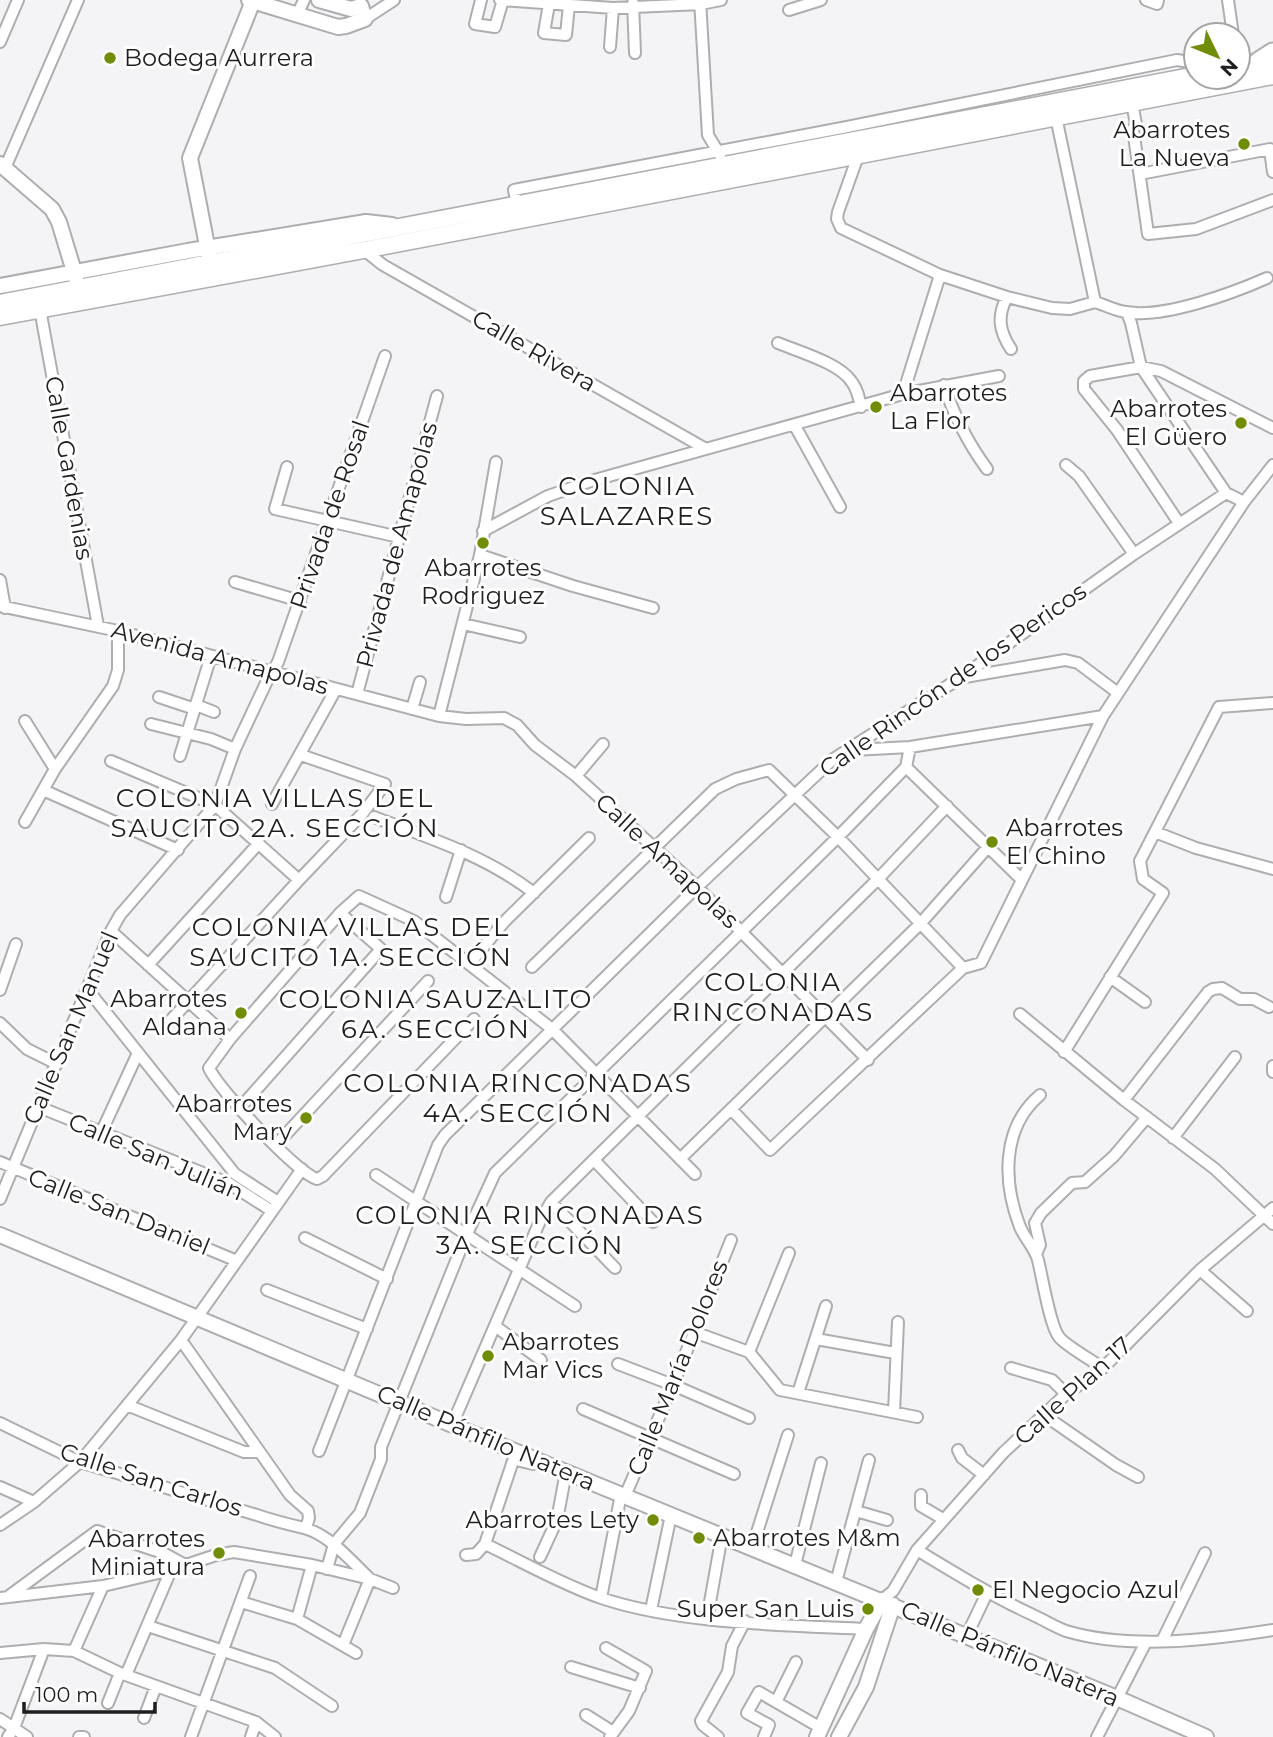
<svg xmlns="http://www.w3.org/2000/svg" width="1273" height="1737" font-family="Montserrat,sans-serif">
<rect width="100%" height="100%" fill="#f4f4f7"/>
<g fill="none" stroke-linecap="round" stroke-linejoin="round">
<defs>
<path id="street" d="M481,0L475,24L495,27L503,0
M500,0L613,8L701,4L721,0
M700,0L708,135L720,155
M1146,0L1157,4L1158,0
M1228,0L1233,35
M633,3L635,53
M549,4L544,33L566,35L569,5
M789,10L821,0
M298,13L304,0
M365,19L394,0
M0,42L18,0
M610,47L613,8
M1132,103L1136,124L1133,129L1148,234L1196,229L1273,200
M1056,117L1095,302
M858,156L838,212L837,219L841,228L940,275L1007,297L1052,308L1070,309L1095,302
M5,168L78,0
M1140,174L1270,149L1273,172
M517,204L514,190L847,127L1177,60L1196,63
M364,250L383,265L706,449
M1007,297C997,316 999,331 1011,349
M1095,302C1105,305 1116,311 1126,312C1163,319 1233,293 1267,278
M40,309L98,626
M1127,313L1131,323L1141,367L1226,493L1244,502
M778,343C797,351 839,363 851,381C857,388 859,398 861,407
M944,385C954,416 968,443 987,469
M903,394L940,275
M795,426L840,507
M1066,465L1079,476L1134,554
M287,467L275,509L399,537
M1179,523L1117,430L1084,389V381L1090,376L1141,367L1161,371L1273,428
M483,531L548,496L591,481L903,394L999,376
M480,555L573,586L653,608
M0,580L5,608
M235,582L300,601
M0,606L118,631L439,716L466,719L504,718L517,725L535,745L576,776L697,887L868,1060
M463,624L520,637
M965,677L1065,660L1078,663L1118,693
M357,694L437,396
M159,697L195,709
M196,705L214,712
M412,709L420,682
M439,716L480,555L496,462
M25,721L55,769
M151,724L211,739L235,749
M853,750L910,747L1103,716
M180,756L211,656
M111,761L215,805L299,880
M906,767L1022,880
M576,776L603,744
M43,790L178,850
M272,804L336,689
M374,817C430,838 486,856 534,893
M25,822L55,769L113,686L118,670V631
M1155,832L1196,848L1273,869
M446,897L461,850
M111,931L230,1039
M470,963L504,922L589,838
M148,965L259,843
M532,967L715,789L736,779L769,770L838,837L963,968
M1110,977L1145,1002
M0,990L16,944
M88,990L235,1174L278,1202
M1020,1014L1124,1100L1215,1169L1273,1224
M474,1019L323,1176L317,1179C296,1172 218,1089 209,1068L230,1039L340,913L359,896L414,921L552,1029L695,1174
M171,1020L299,880L363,813L385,784L301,755
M0,1023L27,1049L57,1064
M1064,1052L1163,893L1143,879L1140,861L1219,707L1273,703
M1273,1066V1072
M1040,1095C1001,1128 1003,1183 1020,1227C1025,1239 1035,1248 1038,1260C1042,1276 1050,1326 1059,1337C1066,1346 1093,1361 1103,1368
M1124,1100L1208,992L1213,989L1222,988L1240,999H1254L1269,1007
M39,1107L230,1184L272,1211
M240,1108L381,949L340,913
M731,1109L770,1150L963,968L981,963L1103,716L1244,502L1273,465
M101,1133L137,1055
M1173,1138L1235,1057
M276,1145L428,981
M680,1159L920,924L988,847
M594,1160L653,1222
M0,1162L237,1261
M376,1175L575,1306
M0,1199L111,931L120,915L215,805L235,749L266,683L278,662L385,356
M551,1202L615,1268
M305,1238L387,1279
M1036,1254L1040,1245L1035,1223L1041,1213L1072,1183L1085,1182L1114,1156L1147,1117
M1200,1270L1247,1311
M267,1290L367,1329
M495,1326L541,1360
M694,1332L749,1352L780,1390L917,1417
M816,1339L895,1353
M181,1340L290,1495L308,1511L309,1518L306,1528
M749,1352L789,1253
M618,1364L673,1385L749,1418
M1011,1368L1052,1380L1066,1394
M798,1393L826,1306
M127,1405L244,1452H258
M583,1409L734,1474
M894,1412L898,1322
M1044,1415L1116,1465L1138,1477
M0,1423L80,1462L257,1515C274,1521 287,1524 304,1528C330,1535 351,1561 370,1579L343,1645
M452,1425L540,1221L551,1202L878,879L947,806
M958,1450L962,1458L984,1475
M319,1451L438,1145L445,1135L697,887L832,760L960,678L1134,554L1226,493
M0,1487L34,1502
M921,1495V1506L943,1519
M625,1496L673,1385L731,1240
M856,1511L887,1520
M0,1525L34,1502L80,1462L181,1340L302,1169
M485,1544C523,1562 561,1584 601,1598C678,1624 784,1625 866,1629
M752,1548L788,1435
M917,1550C955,1573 992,1596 1033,1615C1044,1620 1055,1627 1066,1631C1130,1650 1209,1640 1273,1630
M466,1555L476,1554L485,1544L513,1461L516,1460L533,1464
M540,1557L557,1520L566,1472
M795,1565L821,1463
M327,1569L334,1544L360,1513L381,1459V1447L466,1236L495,1173L838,837L906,767L910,747
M836,1582L869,1460
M9,1596L97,1531L163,1553L185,1565
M0,1598L103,1586L171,1570L216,1555L234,1552L312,1565L370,1579L393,1588
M601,1598L621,1494
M882,1600L893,1591L917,1550L1003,1453L1066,1394L1103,1368L1200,1270L1273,1208
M241,1602L297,1619L356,1653
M651,1610L671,1515
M297,1619L312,1565
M707,1619L722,1535
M148,1626L275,1668L332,1706
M966,1637L987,1593
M1162,1641L1205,1553
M606,1648L646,1671L629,1711L610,1737
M74,1651L103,1586
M0,1653L44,1649L74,1651L120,1673L256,1722L275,1737
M571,1667L640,1688
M126,1675L171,1570
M776,1702L821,1728
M108,1703L120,1673
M586,1715L613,1732
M144,1718L156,1686
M0,1719L27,1737
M8,1737L14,1728L44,1649
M79,1737H84
M191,1737L250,1576
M251,1737L256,1722
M718,1737L703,1725L701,1721L728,1672L732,1646L745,1621
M764,1737L769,1725L747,1713L759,1692L776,1702L796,1662
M1097,1737L1146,1642"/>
<path id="secondary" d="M249,0L338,27L346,26L365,19L361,6L351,9L319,0
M0,164L52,209L59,222L76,278
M209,256L190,158L253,1
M0,286L188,251L366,222L392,225
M0,1235L512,1450L1117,1698L1206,1737
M817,1737L866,1629L882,1600
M839,1737L866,1687L893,1605"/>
<path id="primary" d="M1238,67L1270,61
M0,303L1196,75
M0,317L364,250L1273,76"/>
<path id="highway" d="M1259,62L1273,53"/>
</defs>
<!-- street casing -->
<use href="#street" stroke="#aeaeb1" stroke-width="14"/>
<!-- secondary casing -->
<use href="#secondary" stroke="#aeaeb1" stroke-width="18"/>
<!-- primary casing -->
<use href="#primary" stroke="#aeaeb1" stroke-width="19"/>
<!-- highway casing -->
<use href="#highway" stroke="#aeaeb1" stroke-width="23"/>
<!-- street -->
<use href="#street" stroke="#fff" stroke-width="10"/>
<!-- secondary -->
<use href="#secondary" stroke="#fff" stroke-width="14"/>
<!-- primary -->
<use href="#primary" stroke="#fff" stroke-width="16"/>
<!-- highway -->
<use href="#highway" stroke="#fff" stroke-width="19"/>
</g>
<!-- markers -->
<g fill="#718c07" stroke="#fff" stroke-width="2.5">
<circle cx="110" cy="58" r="7"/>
<circle cx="1244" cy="144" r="7"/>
<circle cx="876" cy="407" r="7"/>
<circle cx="1241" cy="423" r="7"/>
<circle cx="483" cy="543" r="7"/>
<circle cx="992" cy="842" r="7"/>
<circle cx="241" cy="1013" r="7"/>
<circle cx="306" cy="1118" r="7"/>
<circle cx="488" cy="1356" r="7"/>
<circle cx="653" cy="1520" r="7"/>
<circle cx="699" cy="1538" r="7"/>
<circle cx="219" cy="1553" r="7"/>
<circle cx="978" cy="1590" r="7"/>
<circle cx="868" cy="1609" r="7"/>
</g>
<g text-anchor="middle" stroke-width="6" stroke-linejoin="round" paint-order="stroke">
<!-- poi labels -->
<g font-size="24" fill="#1f1f20" stroke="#fff" text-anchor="end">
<text x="124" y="66" text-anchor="start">Bodega Aurrera</text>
<text x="1230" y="138">Abarrotes<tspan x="1230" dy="28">La Nueva</tspan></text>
<text x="890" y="401" text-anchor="start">Abarrotes<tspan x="890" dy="28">La Flor</tspan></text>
<text x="1227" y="417">Abarrotes<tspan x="1227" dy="28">El Güero</tspan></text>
<text x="483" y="576" text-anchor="middle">Abarrotes<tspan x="483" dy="28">Rodriguez</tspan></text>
<text x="1006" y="836" text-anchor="start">Abarrotes<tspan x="1006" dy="28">El Chino</tspan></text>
<text x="227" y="1007">Abarrotes<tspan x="227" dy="28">Aldana</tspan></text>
<text x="292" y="1112">Abarrotes<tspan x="292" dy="28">Mary</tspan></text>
<text x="502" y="1350" text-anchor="start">Abarrotes<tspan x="502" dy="28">Mar Vics</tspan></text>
<text x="639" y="1528">Abarrotes Lety</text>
<text x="713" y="1546" text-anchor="start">Abarrotes M&amp;m</text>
<text x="205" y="1547">Abarrotes<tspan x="205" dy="28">Miniatura</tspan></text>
<text x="992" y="1598" text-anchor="start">El Negocio Azul</text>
<text x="854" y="1617">Super San Luis</text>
</g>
<!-- street labels -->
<g font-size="24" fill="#1f1f20" stroke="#fff">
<text transform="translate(534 351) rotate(30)" y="8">Calle Rivera</text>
<text transform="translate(69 468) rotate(80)" y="8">Calle Gardenias</text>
<text transform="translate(330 515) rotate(-71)" y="8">Privada de Rosal</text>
<text transform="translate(397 545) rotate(-75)" y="8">Privada de Amapolas</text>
<text transform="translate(220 658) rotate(15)" y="8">Avenida Amapolas</text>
<text transform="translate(953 680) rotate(-35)" y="8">Calle Rincón de los Pericos</text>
<text transform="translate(667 861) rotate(43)" y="8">Calle Amapolas</text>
<text transform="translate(71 1028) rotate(-67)" y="8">Calle San Manuel</text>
<text transform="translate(156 1157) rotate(23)" y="8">Calle San Julián</text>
<text transform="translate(119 1212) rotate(22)" y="8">Calle San Daniel</text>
<text transform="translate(678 1368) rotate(-68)" y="8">Calle María Dolores</text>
<text transform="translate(1073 1391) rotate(-42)" y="8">Calle Plan 17</text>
<text transform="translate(486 1438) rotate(23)" y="8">Calle Pánfilo Natera</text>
<text transform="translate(151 1480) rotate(18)" y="8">Calle San Carlos</text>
<text transform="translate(1010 1654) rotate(23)" y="8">Calle Pánfilo Natera</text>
</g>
<!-- neighbourhood labels -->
<g font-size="26" letter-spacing="2" fill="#1f1f20" stroke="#fff">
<text x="627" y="495">COLONIA<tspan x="627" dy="30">SALAZARES</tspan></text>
<text x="275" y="807">COLONIA VILLAS DEL<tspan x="275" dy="30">SAUCITO 2A. SECCIÓN</tspan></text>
<text x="351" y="936">COLONIA VILLAS DEL<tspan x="351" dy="30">SAUCITO 1A. SECCIÓN</tspan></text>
<text x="773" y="991">COLONIA<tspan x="773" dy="30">RINCONADAS</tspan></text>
<text x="436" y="1008">COLONIA SAUZALITO<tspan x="436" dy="30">6A. SECCIÓN</tspan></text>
<text x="518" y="1092">COLONIA RINCONADAS<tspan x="518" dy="30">4A. SECCIÓN</tspan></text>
<text x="530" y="1224">COLONIA RINCONADAS<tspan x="530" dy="30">3A. SECCIÓN</tspan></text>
</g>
</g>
<!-- north arrow -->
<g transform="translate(1217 56) rotate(133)"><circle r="33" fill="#ffffff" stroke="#a5a5a6" stroke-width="2"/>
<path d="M0-5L12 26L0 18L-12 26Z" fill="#718c07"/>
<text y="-10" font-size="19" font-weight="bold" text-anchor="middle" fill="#1f1f20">N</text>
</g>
<!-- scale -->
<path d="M24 1702v10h131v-10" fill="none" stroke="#1f1f20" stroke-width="3.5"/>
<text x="35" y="1702" font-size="21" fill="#1f1f20" stroke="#ffffff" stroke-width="5" paint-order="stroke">100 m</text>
</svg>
